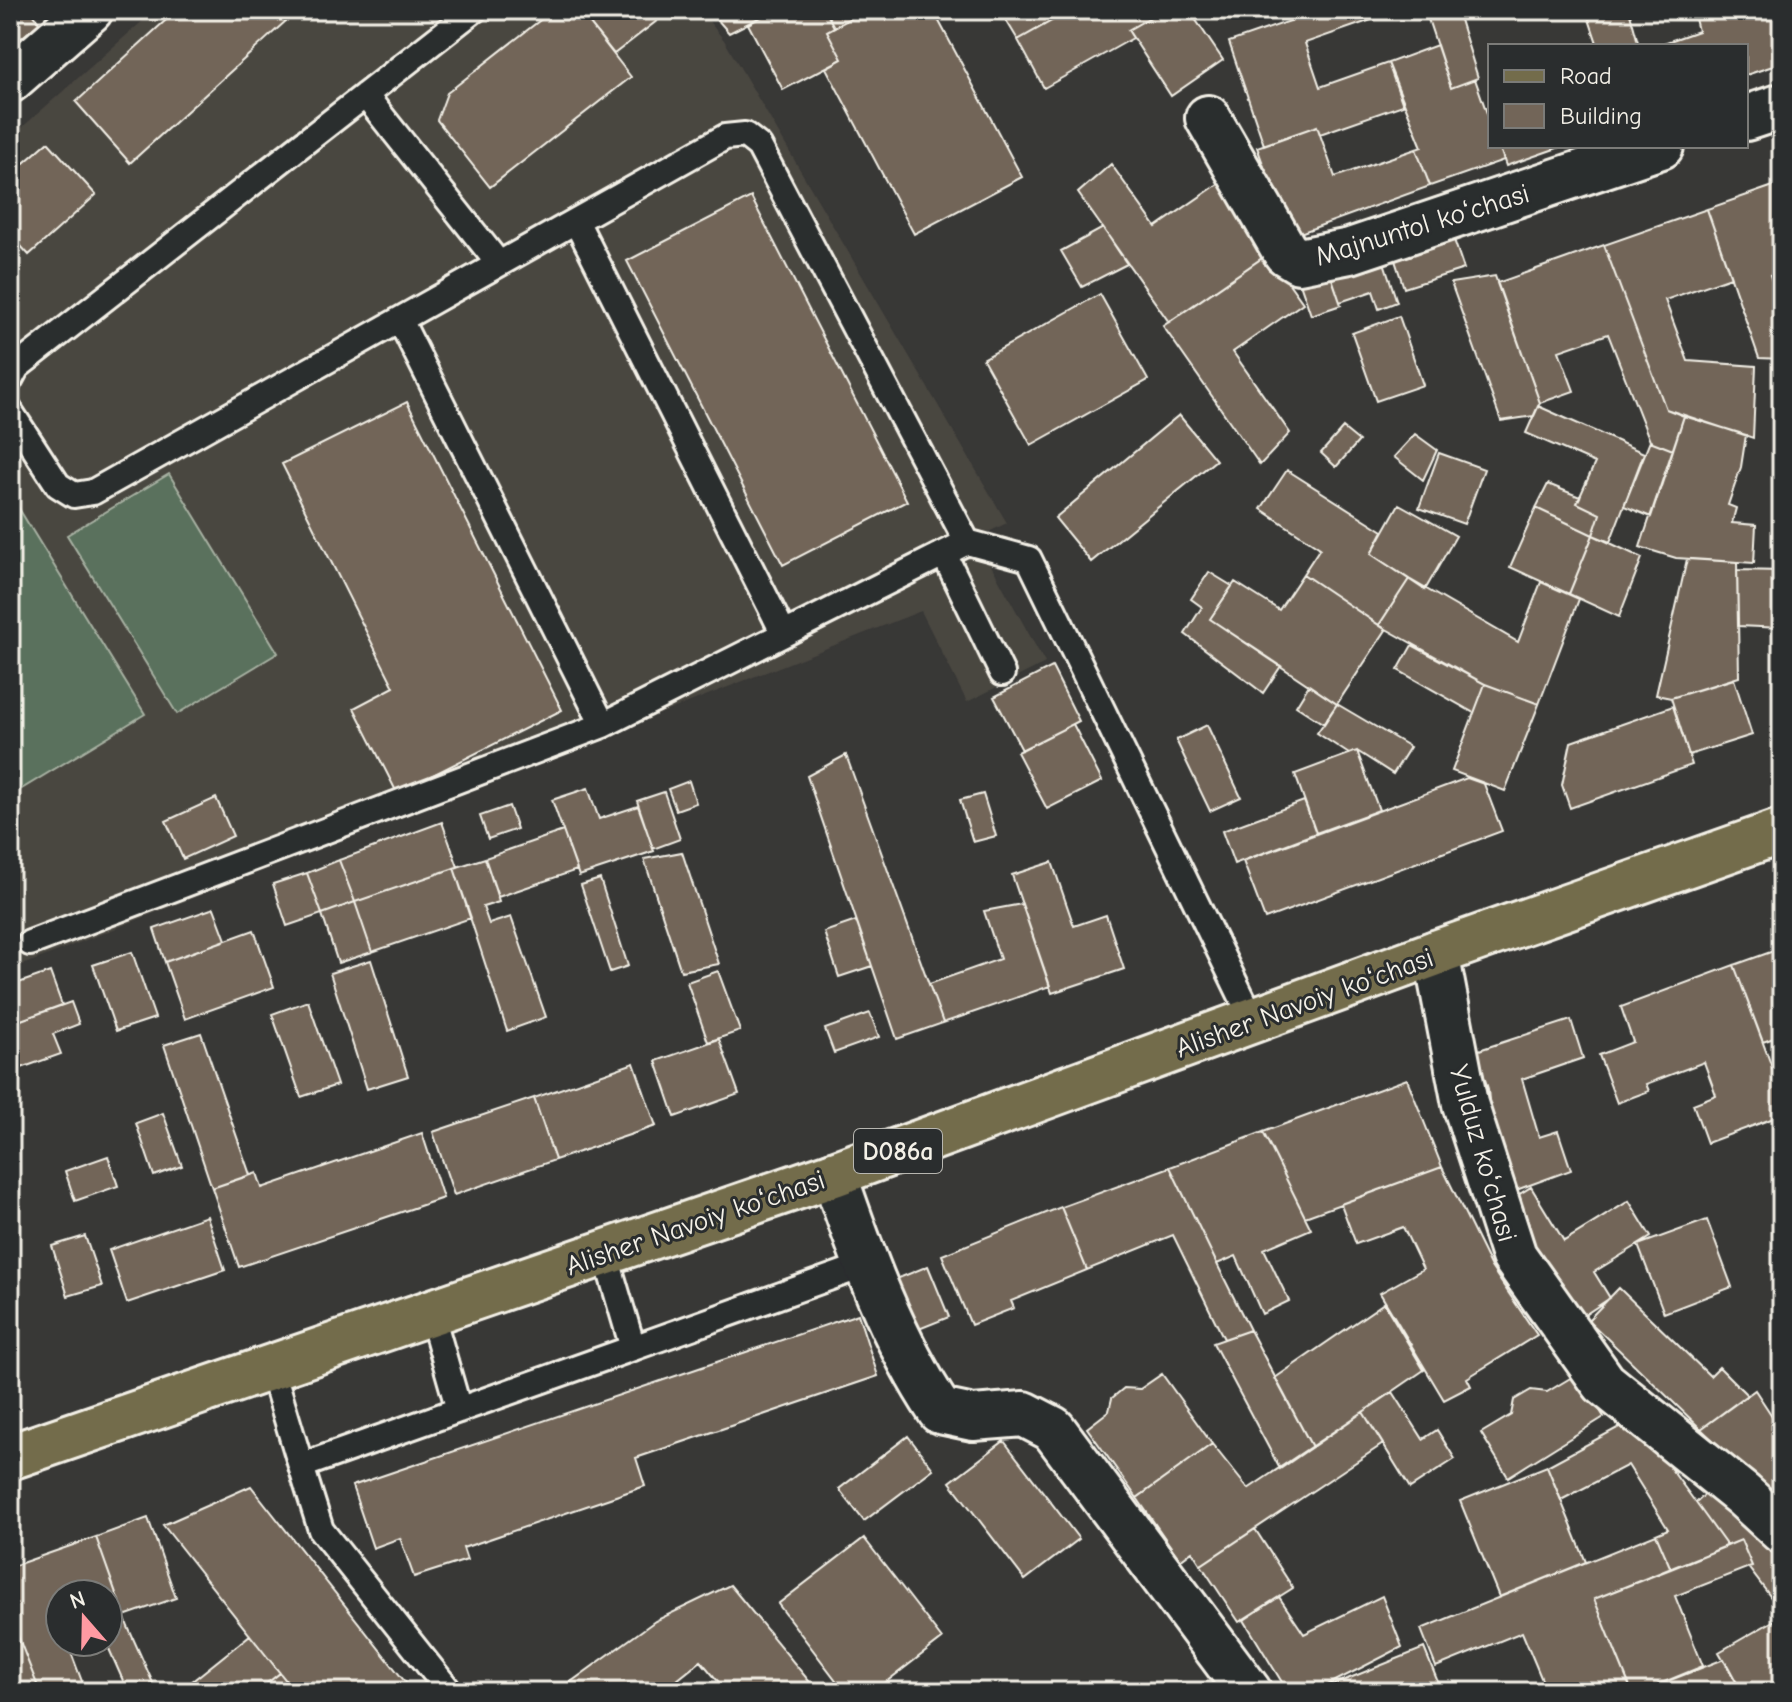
<svg xmlns="http://www.w3.org/2000/svg" width="1792" height="1702" font-family="'Comic Neue',sans-serif">
<rect width="100%" height="100%" fill="#383836"/>
<filter id="ink" filterUnits="userSpaceOnUse"><feTurbulence type="fractalNoise" baseFrequency=".0125" numOctaves="2"/><feDisplacementMap in="SourceGraphic" scale="16" xChannelSelector="R" yChannelSelector="G"/><feConvolveMatrix kernelMatrix="1 2 1 2 8 2 1 2 1" color-interpolation-filters="sRGB"/></filter>
<g filter="url(#ink)">
<!-- built -->
<path fill="#494640" d="M155,10H700L724,40L1007,523L976,538L1045,663L967,702L921,611L10,970V138Z"/>
<!-- pitch -->
<path fill="#5a715d" stroke="#a7b1a2" stroke-width="2" d="M169,474L278,653L177,714L67,535Z
M10,494L145,714L10,796Z"/>
<!-- building -->
<path fill="#726558" stroke="#f4f1e8" stroke-width="2" d="M10,10H30L40,23L10,47Z
M177,10H298L130,163L76,102Z
M553,10H579L631,77L490,187L437,120L447,93Z
M579,10H671L614,54Z
M709,10H774L729,33Z
M774,10H825L834,27L827,31L842,59L783,90L748,24Z
M825,10H866L834,27Z
M866,10H892L897,19L913,10H933L1022,177L914,234L826,68L842,59L827,31Z
M1000,10H1071L1018,40Z
M1071,10H1163L1128,30L1133,38L1044,88L1018,40Z
M1163,10H1189L1223,60L1171,96L1128,30Z
M1322,10H1400L1305,43L1320,87L1388,63L1403,105L1320,134L1317,126L1264,145L1229,42Z
M1425,10H1457L1478,78L1451,88Z
M1586,10H1629L1639,46H1598Z
M1693,10H1729L1731,17L1751,10H1782V63L1746,75V46H1655L1698,31Z
M1437,45L1451,88L1475,79L1490,122V146H1499L1504,160L1430,186L1416,149L1422,147L1388,63Z
M1317,126L1335,177L1416,149L1430,186L1289,237L1257,147Z
M48,142L96,195L29,255L10,234V175Z
M1499,146H1563L1506,166Z
M1111,164L1156,227L1224,180L1268,254L1169,322L1078,193Z
M1782,183V271L1770,275L1782,311V359L1759,358L1707,209Z
M751,197L907,501L783,565L627,261Z
M1707,209L1731,277L1665,300L1688,361L1756,366L1753,438L1666,409L1604,245Z
M1103,228L1127,264L1082,287L1061,251Z
M1451,231L1464,269L1404,288L1392,251Z
M1604,245L1666,409L1684,416L1673,450L1650,441L1608,334L1559,351L1574,391L1540,403L1497,283Z
M1268,254L1303,303L1233,352L1290,433L1260,465L1163,326Z
M1382,256L1397,302L1379,309L1373,291L1340,302L1330,273Z
M1329,269L1341,305L1311,315L1300,283Z
M1495,276L1540,403L1534,416L1501,421L1451,283Z
M1100,294L1148,380L1031,445L983,359Z
M1399,316L1423,385L1376,401L1352,333Z
M407,402L562,710L397,793L354,708L394,687L282,464Z
M1538,406L1644,453L1610,542L1593,535L1600,514L1577,503L1595,463L1526,433Z
M1179,415L1216,460L1091,562L1055,518Z
M1684,416L1746,435L1741,467L1728,505L1736,508L1732,523L1756,525L1754,563L1676,558L1640,547Z
M1343,428L1359,441L1336,467L1321,453Z
M1415,434L1437,450L1423,480L1394,457Z
M1650,441L1673,450L1651,517L1624,506Z
M1439,453L1484,469L1464,524L1419,508Z
M1287,470L1383,531L1371,554L1409,579L1379,625L1303,574L1320,548L1261,509Z
M1548,484L1580,497L1577,503L1600,514L1593,535L1536,508Z
M1399,504L1456,536L1425,590L1371,554Z
M1536,508L1593,535L1569,594L1510,567Z
M1593,535L1642,558L1619,617L1569,594Z
M1687,559L1737,562L1739,677L1671,698L1656,695Z
M1737,570L1782,571V628L1738,626Z
M1209,572L1232,586L1210,619L1281,666L1263,693L1185,634L1202,607L1191,599Z
M1303,574L1386,630L1337,704L1210,619L1235,582L1279,610Z
M1409,579L1518,642L1541,582L1579,599L1539,704L1485,684L1379,625Z
M1412,645L1485,684L1474,713L1398,670Z
M1052,667L1079,721L1022,750L994,697Z
M1734,679L1752,735L1689,755L1671,698Z
M1485,684L1539,704L1505,791L1452,771Z
M1309,685L1337,704L1324,724L1296,706Z
M1337,704L1410,747L1393,774L1357,751L1349,754L1317,733Z
M1673,706L1692,765L1570,808L1562,785L1571,742Z
M1073,724L1102,781L1047,809L1017,752Z
M1207,725L1241,797L1210,811L1176,740Z
M1357,751L1379,810L1316,833L1295,774Z
M846,755L943,1023L897,1039L807,776Z
M1467,778L1484,784L1502,831L1265,919L1243,861Z
M689,781L696,803L676,810L668,789Z
M588,788L599,819L638,806L654,851L579,876L552,800Z
M664,792L680,839L653,849L637,801Z
M983,794L996,836L973,842L960,800Z
M216,798L233,836L183,859L166,821Z
M1304,801L1316,833L1234,864L1222,831Z
M509,806L517,829L488,839L480,816Z
M442,822L458,867L355,902L339,860Z
M563,831L577,870L498,897L485,858Z
M682,852L719,964L681,971L644,859Z
M485,858L499,902L483,907L489,924L511,917L546,1017L507,1031L454,868Z
M339,860L355,902L322,914L307,873Z
M1052,862L1074,926L1106,915L1124,969L1052,993L1012,875Z
M454,868L471,918L372,952L355,902Z
M307,873L322,914L287,926L273,884Z
M600,879L628,966L610,972L581,885Z
M355,902L372,952L338,963L322,914Z
M1022,904L1050,986L943,1023L929,984L1000,959L984,911Z
M214,908L226,940L165,962L154,929Z
M856,921L872,966L839,977L824,932Z
M254,930L274,987L185,1019L165,962Z
M1782,948V1035L1763,1042L1734,965Z
M132,952L155,1018L116,1031L93,965Z
M371,960L408,1076L367,1089L330,973Z
M1734,965L1782,1094V1115L1707,1143L1693,1104L1716,1095L1704,1062L1646,1084L1649,1091L1617,1103L1599,1055L1633,1042L1621,1007Z
M718,971L740,1031L708,1042L687,982Z
M50,972L62,1005L10,1024V986Z
M308,1001L337,1085L301,1097L272,1014Z
M71,1002L79,1024L53,1034L61,1054L10,1072V1024Z
M870,1013L879,1037L834,1053L825,1029Z
M1571,1020L1583,1058L1522,1079L1539,1137L1558,1131L1571,1170L1497,1197L1488,1089L1476,1051Z
M201,1033L250,1175L212,1188L164,1045Z
M719,1039L739,1094L675,1117L656,1061Z
M634,1063L656,1126L555,1160L534,1098Z
M1407,1079L1442,1167L1305,1217L1263,1132Z
M534,1098L555,1160L454,1195L433,1132Z
M163,1113L182,1166L154,1176L136,1123Z
M1263,1132L1311,1229L1264,1249L1289,1301L1262,1314L1236,1256L1217,1264L1170,1167Z
M422,1133L443,1198L239,1267L212,1188L257,1173L262,1188Z
M108,1156L118,1186L75,1201L65,1171Z
M1170,1167L1217,1264L1250,1330L1224,1339L1173,1235L1087,1270L1061,1207Z
M1442,1167L1491,1267L1537,1335L1467,1378L1471,1386L1444,1400L1380,1293L1423,1269L1403,1227L1356,1244L1341,1204Z
M1531,1187L1564,1241L1629,1201L1651,1237L1594,1272L1610,1298L1577,1320L1505,1203Z
M1061,1207L1087,1270L1011,1301L1014,1308L971,1325L942,1255Z
M207,1216L225,1270L127,1303L109,1250Z
M1707,1220L1732,1287L1664,1313L1638,1245Z
M85,1236L102,1286L68,1296L52,1246Z
M928,1266L949,1317L909,1333L889,1282Z
M1619,1288L1710,1376L1719,1367L1747,1395L1701,1429L1588,1320Z
M1384,1303L1424,1370L1312,1447L1275,1378Z
M858,1314L878,1376L636,1458L645,1486L463,1548L467,1560L414,1577L400,1538L373,1548L352,1486Z
M1250,1330L1312,1447L1280,1469L1213,1343Z
M1162,1374L1212,1444L1137,1498L1087,1428L1109,1411L1112,1398L1124,1388L1140,1389Z
M1577,1374L1604,1417L1508,1477L1481,1433L1511,1415L1514,1400L1531,1390L1547,1392Z
M1755,1390L1782,1431V1505L1701,1429Z
M1393,1392L1423,1439L1437,1430L1455,1459L1410,1488L1363,1412Z
M1363,1412L1383,1444L1201,1565L1192,1551L1180,1560L1137,1498L1212,1444L1248,1489Z
M1634,1419L1696,1503L1727,1546L1671,1569L1656,1534L1668,1529L1628,1465L1561,1500L1547,1466Z
M908,1436L933,1469L864,1521L839,1489Z
M1004,1441L1079,1539L1025,1580L950,1482Z
M1547,1466L1586,1562L1499,1597L1460,1501Z
M251,1486L413,1692H295L163,1525Z
M1714,1486L1782,1544V1612L1748,1567L1752,1566L1741,1540L1727,1546L1696,1503Z
M148,1518L176,1598L124,1616L96,1537Z
M1255,1529L1293,1588L1239,1622L1201,1565Z
M1656,1534L1671,1569L1594,1599L1632,1692H1547L1522,1632L1436,1667L1421,1629Z
M96,1537L128,1627L157,1692H128L106,1642L108,1594H60V1642H67L86,1692H40L10,1616V1567Z
M864,1538L942,1639L873,1692H845L778,1604Z
M1741,1540L1752,1566L1675,1596L1703,1666L1640,1692H1632L1594,1599Z
M730,1585L818,1692H727L701,1661L662,1692H557L655,1621Z
M1382,1596L1402,1647L1314,1692H1288L1244,1620L1279,1597L1304,1634Z
M10,1616L40,1692H10Z
M1782,1616V1692H1742L1719,1652Z
M250,1635L280,1673L256,1692H183L181,1690Z
M1424,1648L1442,1692L1320,1690Z
M1724,1659L1737,1683L1714,1692H1640Z
M280,1673L295,1692H256Z"/>
<g fill="none" stroke-linecap="round" stroke-linejoin="round">
<defs>
<path id="service" d="M365,95L499,264
M576,221L784,634
M400,320L603,725L967,542
M10,380L17,367L474,10
M10,411L58,485L74,495L93,492L725,137L745,135L759,146L967,542L1029,559L1253,1020
M944,554L1002,673
M30,943L603,725
M605,1253L633,1348L865,1265
M431,1312L459,1410
M271,1366L301,1466L633,1348
M301,1466L321,1530L450,1692"/>
<path id="minor" d="M10,80L90,10
M1208,118L1286,253L1299,261L1350,251L1661,146
M1746,118L1782,106
M1436,953L1465,1104L1514,1256L1604,1383L1743,1495L1782,1531
M834,1174C862,1256 892,1339 940,1411L973,1418L1024,1414L1053,1429L1249,1692"/>
<path id="primary" d="M10,1457L834,1174L1436,953L1782,831"/>
</defs>
<!-- service casing -->
<use href="#service" stroke="#f4f1e8" stroke-width="30"/>
<!-- minor casing -->
<use href="#minor" stroke="#f4f1e8" stroke-width="50"/>
<!-- primary casing -->
<use href="#primary" stroke="#f4f1e8" stroke-width="50"/>
<!-- service -->
<use href="#service" stroke="#2a2d2e" stroke-width="24"/>
<!-- minor -->
<use href="#minor" stroke="#2a2d2e" stroke-width="44"/>
<!-- primary -->
<use href="#primary" stroke="#736c4b" stroke-width="44"/>
</g>
</g>
<g text-anchor="middle" stroke-width="6" stroke-linejoin="round" paint-order="stroke">
<!-- shield labels -->
<rect fill="#2a2d2e" stroke="#b7b6b0" stroke-width="2" x="854" y="1129" width="88" height="44" rx="6"/>
<g font-size="26" font-weight="bold" fill="#f4f1e8">
<text x="898" y="1160">D086a</text>
</g>
<!-- street labels -->
<g font-size="28" fill="#f4f1e8" stroke="#2a2d2e">
<text transform="translate(1422 224) rotate(-17)" y="10">Majnuntol koʻchasi</text>
<text transform="translate(1304 1002) rotate(-20)" y="10">Alisher Navoiy koʻchasi</text>
<text transform="translate(1484 1153) rotate(74)" y="10">Yulduz koʻchasi</text>
<text transform="translate(695 1222) rotate(-19)" y="10">Alisher Navoiy koʻchasi</text>
</g>
</g>
<!-- margin -->
<rect width="1792" height="1702" fill="none" stroke="#2a2d2e" stroke-width="40"/>
<rect x="20" y="20" width="1752" height="1662" fill="none" stroke="#f4f1e8" stroke-width="3" filter="url(#ink)"/>
<!-- legend -->
<rect x="1488" y="44" width="260" height="104" fill="#2a2d2e" stroke="#7b7b78" stroke-width="2"/>
<rect x="1504" y="70" width="40" height="12" fill="#736c4b" stroke="#7b7b78" stroke-width="2"/>
<text x="1560" y="84" font-size="24" fill="#f4f1e8">Road</text>
<rect x="1504" y="104" width="40" height="24" fill="#726558" stroke="#7b7b78" stroke-width="2"/>
<text x="1560" y="124" font-size="24" fill="#f4f1e8">Building</text>
<!-- north arrow -->
<g transform="translate(84 1618) rotate(340)"><circle r="38" fill="#2a2d2e" stroke="#7b7b78" stroke-width="2"/>
<path d="M0-6L14 30L0 20L-14 30Z" fill="#ff9aa2"/>
<text y="-12" font-size="22" font-weight="bold" text-anchor="middle" fill="#f4f1e8">N</text>
</g>
</svg>
